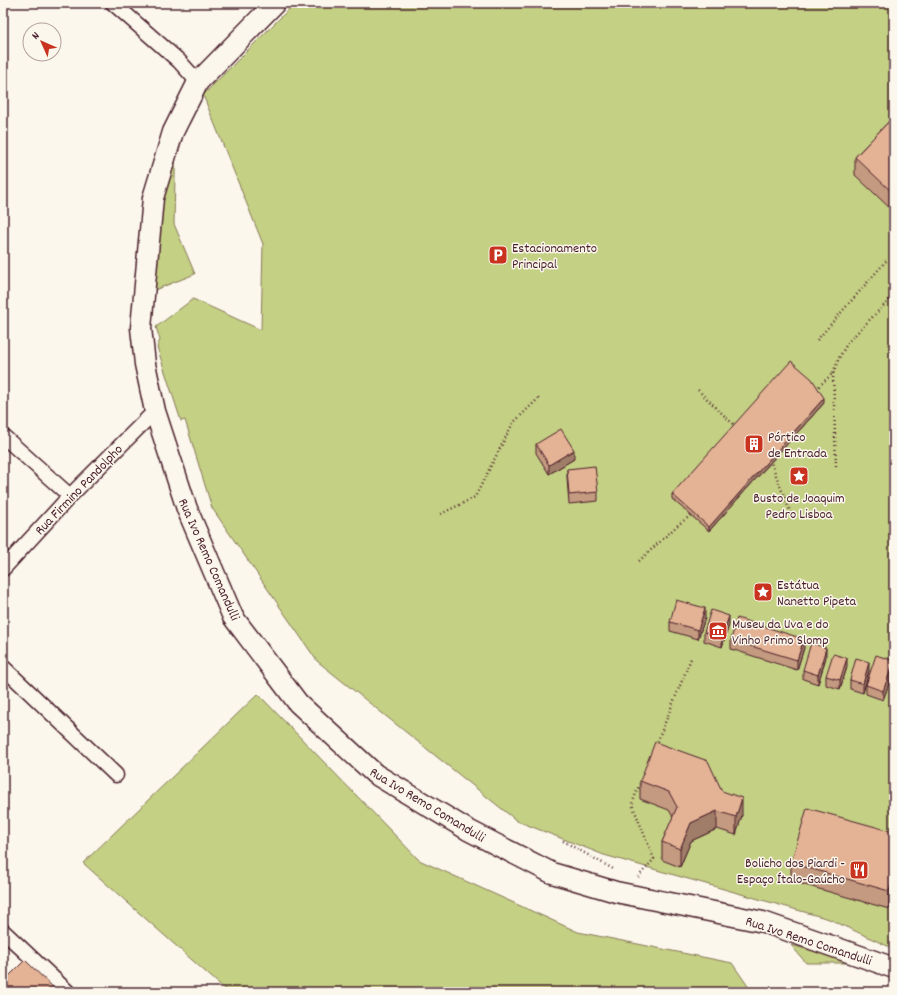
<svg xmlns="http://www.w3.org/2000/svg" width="897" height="995" font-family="Dekko,sans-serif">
<rect width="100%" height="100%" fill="#fbf7ec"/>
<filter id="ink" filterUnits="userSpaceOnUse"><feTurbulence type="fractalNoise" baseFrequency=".025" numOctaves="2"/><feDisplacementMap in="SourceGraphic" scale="8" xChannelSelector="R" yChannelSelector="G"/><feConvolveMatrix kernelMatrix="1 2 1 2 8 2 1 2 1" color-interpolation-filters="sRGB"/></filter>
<g filter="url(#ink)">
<!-- green -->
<path fill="#c4d084" stroke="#877858" d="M295,3H894V949L829,919L604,855L517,821L317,661L212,508L185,420L181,421L157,347L160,340L156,327L193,299L261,330L263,244L203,95Z
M176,129L174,224L195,274L147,293L155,210Z
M258,694L419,860L578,932L732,963L752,992H228L83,863Z
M791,945L859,963H806Z"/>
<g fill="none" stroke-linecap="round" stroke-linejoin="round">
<defs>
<path id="street" d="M113,3L179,61L198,82
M3,436L70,496
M3,569L70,496L155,411
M3,667L116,775
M3,931L68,992"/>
<path id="secondary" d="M275,3L198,82L173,132L153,198L141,328L145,364L155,411L187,509L233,617L298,703L375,774L468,830L552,873L616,892L763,922L894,968"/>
</defs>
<!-- street casing -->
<use href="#street" stroke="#4a1f2b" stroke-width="17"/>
<!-- secondary casing -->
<use href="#secondary" stroke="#4a1f2b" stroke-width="23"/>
<!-- path -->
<path stroke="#4a1f2b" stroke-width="2.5" stroke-dasharray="1 3" stroke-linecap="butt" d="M817,340L887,260
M833,373L836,466
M816,389L833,373L839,358L848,342L894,295
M698,390L735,426
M770,460L791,514
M441,514L475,497L513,423L540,397
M639,561L679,524L693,514
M656,745L692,656
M563,841L615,870
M638,877L654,859L632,804L641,781"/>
<!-- street -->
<use href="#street" stroke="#fbf7ec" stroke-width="14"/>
<!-- secondary -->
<use href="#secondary" stroke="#fbf7ec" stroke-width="20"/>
</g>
<!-- wall -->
<path fill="#c49a80" stroke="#4a1f2b" d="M894,116V212L855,175V157Z
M824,403L709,531L672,499V494Z
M536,444L574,459L549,474L536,453Z
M567,469L598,492V501L569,504L567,478Z
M705,618L698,639L670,631V622Z
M729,625L722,647L704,641V632Z
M731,640L804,648L797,670L731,649Z
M826,657L818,684L803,679V670Z
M847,667L840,689L826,685V676Z
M894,670L883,700L866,694V685Z
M869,671L863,693L850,689V680Z
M894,680V694H892V685Z
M640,781L722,791L742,815L736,835L717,829L691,841L680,867L662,860V842L673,817L669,810L640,799Z
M894,832V893L889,909L791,881V863Z"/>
<!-- shaded-wall -->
<path fill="#a07d68" stroke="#4a1f2b" d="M824,398V403L709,531V527Z
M574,450V459L549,474V465Z
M705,608V618L698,639V630Z
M729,616V625L722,647V637Z
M804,639V648L797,670V660Z
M826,648V657L818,684V675Z
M847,658V667L840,689V680Z
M894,661V670L883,700V691Z
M869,662V671L863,693V684Z
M742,798V815L736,835V817Z
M717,811V829L691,841L680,867V849L691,823Z
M894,875V893L889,909V891Z"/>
<!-- building -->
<path fill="#e4b395" stroke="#4a1f2b" d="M894,116V194L855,157Z
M791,361L812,379L824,398L709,527L672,494Z
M561,429L574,450L549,465L536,444Z
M595,466L598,492L569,495L567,469Z
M676,600L705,608L698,630L670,622Z
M711,610L729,616L722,637L704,632Z
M737,618L804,639L797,660L731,640Z
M811,643L826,648L818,675L803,670Z
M833,654L847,658L840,680L826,676Z
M876,655L894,661L883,691L866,685Z
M856,658L869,662L863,684L850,680Z
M655,742L708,761L722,791L742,798L736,817L717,811L691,823L680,849L662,842L677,807L669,792L640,781Z
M807,808L894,832V875L889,891L791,863Z
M25,960L57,991L56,992H3V982Z"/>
</g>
<!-- icons -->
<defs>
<symbol id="parking-square" viewBox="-11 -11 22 22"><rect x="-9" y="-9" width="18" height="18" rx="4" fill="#c8321e" stroke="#fbf7ec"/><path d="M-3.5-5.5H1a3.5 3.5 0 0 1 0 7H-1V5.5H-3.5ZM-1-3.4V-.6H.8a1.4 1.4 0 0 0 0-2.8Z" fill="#fff"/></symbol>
<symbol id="building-square" viewBox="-11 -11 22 22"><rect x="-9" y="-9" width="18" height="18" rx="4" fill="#c8321e" stroke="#fbf7ec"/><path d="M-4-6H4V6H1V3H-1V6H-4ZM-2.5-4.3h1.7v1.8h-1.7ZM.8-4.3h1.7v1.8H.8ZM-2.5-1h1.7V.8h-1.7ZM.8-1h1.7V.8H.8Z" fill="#fff"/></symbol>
<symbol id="sight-square" viewBox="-11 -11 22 22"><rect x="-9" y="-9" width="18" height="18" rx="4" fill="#c8321e" stroke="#fbf7ec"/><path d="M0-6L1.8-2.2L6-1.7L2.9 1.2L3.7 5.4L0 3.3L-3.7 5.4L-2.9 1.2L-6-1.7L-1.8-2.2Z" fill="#fff"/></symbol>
<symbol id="museum-square" viewBox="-11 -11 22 22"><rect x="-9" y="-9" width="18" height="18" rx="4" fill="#c8321e" stroke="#fbf7ec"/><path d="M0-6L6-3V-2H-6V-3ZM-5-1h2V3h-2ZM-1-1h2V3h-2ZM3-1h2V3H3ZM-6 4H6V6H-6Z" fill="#fff"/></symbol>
<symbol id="restaurant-square" viewBox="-11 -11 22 22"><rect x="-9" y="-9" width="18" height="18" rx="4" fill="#c8321e" stroke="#fbf7ec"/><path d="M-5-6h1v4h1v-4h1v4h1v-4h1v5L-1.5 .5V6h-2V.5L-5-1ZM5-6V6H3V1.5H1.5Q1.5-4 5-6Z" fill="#fff"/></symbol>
</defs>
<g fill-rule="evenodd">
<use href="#parking-square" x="487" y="244" width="22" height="22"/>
<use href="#building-square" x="743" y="433" width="22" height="22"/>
<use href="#sight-square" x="788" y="465" width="22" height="22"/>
<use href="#sight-square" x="752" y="581" width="22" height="22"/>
<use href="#museum-square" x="707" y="620" width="22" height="22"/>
<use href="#restaurant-square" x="848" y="859" width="22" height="22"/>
</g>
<g text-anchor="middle" stroke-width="3" stroke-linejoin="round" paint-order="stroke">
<!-- poi labels -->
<g font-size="14" fill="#4a1f2b" stroke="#fbf7ec" text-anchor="start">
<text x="512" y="252">Estacionamento<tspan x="512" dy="16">Principal</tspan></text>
<text x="768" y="441">Pórtico<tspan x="768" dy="16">de Entrada</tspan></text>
<text x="799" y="502" text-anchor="middle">Busto de Joaquim<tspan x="799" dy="16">Pedro Lisboa</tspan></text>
<text x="777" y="589">Estátua<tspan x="777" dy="16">Nanetto Pipeta</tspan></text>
<text x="732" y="628">Museu da Uva e do<tspan x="732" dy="16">Vinho Primo Slomp</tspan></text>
<text x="845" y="867" text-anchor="end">Bolicho dos Piardi -<tspan x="845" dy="16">Espaço Ítalo-Gaúcho</tspan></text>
</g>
<!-- street labels -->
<g font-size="14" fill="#4a1f2b" stroke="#fbf7ec">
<text transform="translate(78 489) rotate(-46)" y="5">Rua Firmino Pandolpho</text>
<text transform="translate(210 559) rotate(66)" y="5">Rua Ivo Remo Comandulli</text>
<text transform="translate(428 804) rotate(31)" y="5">Rua Ivo Remo Comandulli</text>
<text transform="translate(809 940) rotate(18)" y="5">Rua Ivo Remo Comandulli</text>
</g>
</g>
<!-- margin -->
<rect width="897" height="995" fill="none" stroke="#fbf7ec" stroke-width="16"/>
<rect x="8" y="8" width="881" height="979" fill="none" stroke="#4a1f2b" stroke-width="1.5" filter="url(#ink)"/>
<!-- north arrow -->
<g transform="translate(42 42) rotate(315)"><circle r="19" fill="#fbf7ec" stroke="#b4a19f"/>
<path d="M0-3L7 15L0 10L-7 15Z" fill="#c8321e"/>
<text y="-6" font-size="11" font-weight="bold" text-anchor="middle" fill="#4a1f2b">N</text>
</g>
</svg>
